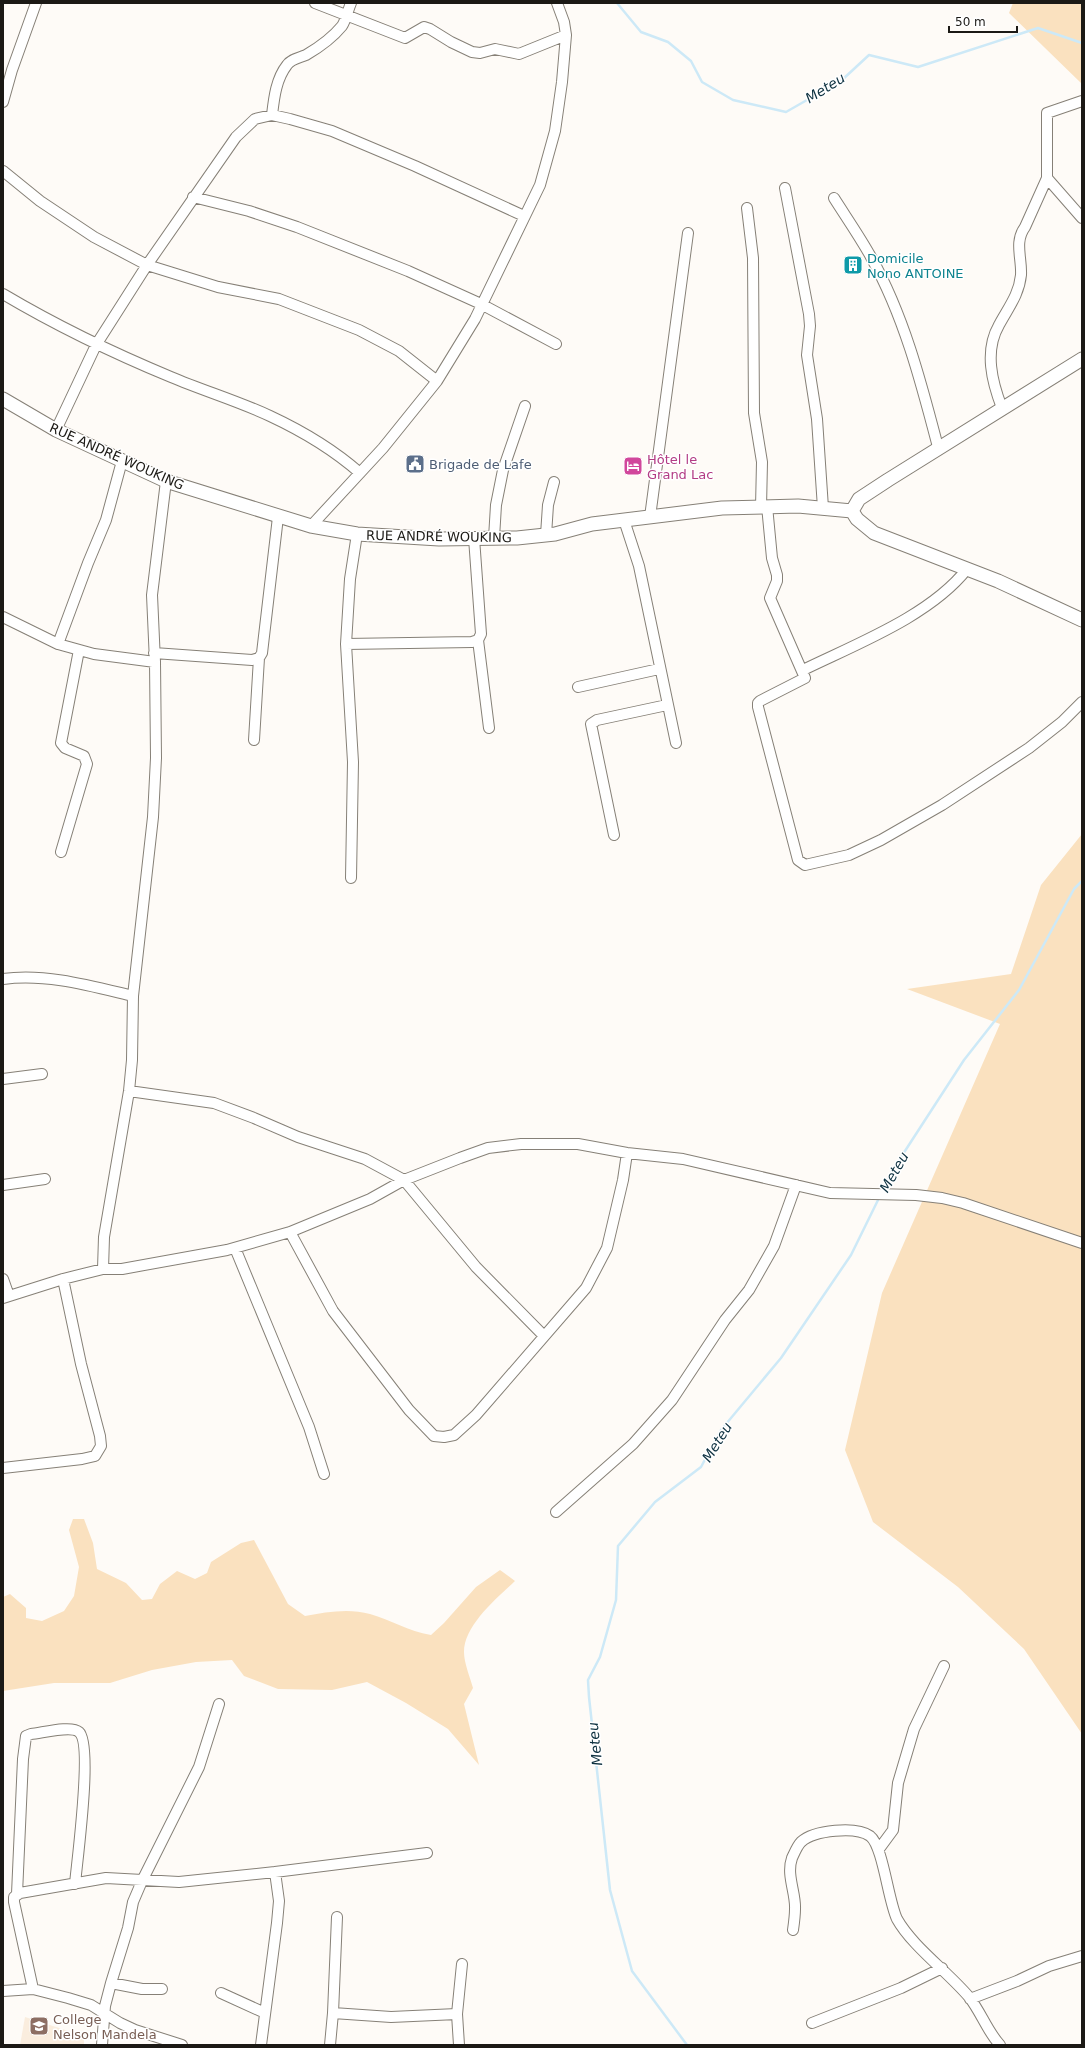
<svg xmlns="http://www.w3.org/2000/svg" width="1085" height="2048" font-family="'DejaVu Sans',sans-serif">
<rect width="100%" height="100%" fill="#fefbf7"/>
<!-- built -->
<path fill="#faedde" d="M25,2017L84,2036V2045H20Z"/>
<!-- green -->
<path fill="#fae1bf" d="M1013,3H1082V84L1009,13Z
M1082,834V1734L1024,1649L958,1587L873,1522L845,1450L882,1293L1000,1024L907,989L1011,974L1041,885Z
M73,1519H84L93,1543L97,1569L126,1583L142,1600L152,1599L160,1584L177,1571L195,1579L207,1573L211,1562L241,1543L254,1540L288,1604L305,1616C326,1612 349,1608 370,1614C391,1620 408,1631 431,1635L444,1623L476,1587L500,1570L515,1581C497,1598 464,1625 464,1652C464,1663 470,1677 473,1688L464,1704L479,1765L448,1729L406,1703L367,1682L332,1690L278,1689L244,1676L232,1660L196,1662L152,1670L110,1683H54L3,1691V1597L10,1594L26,1608V1618L42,1621L64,1611L74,1596L79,1567L69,1530Z"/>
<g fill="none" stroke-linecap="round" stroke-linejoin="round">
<!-- stream -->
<path stroke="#cde9f7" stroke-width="2.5" d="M617,3L641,32L668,42L691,61L702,82L733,100L786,112L842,80L869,55L918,67L1038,28L1082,43
M882,1192L892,1171L964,1060L1019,990L1074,889L1082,881
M687,2045L632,1971L610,1890L589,1697L588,1680L600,1657L616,1600L618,1546L655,1502L701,1467L721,1430L781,1358L851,1255L880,1196"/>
<defs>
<path id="minor" d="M315,3L405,38L424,27L430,29L451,42L472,52L480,53L495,49L519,54L566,35
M3,102L12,70L36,3
M272,115C274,98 276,79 287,65C291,59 299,58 306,55C318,48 333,37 342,26C346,20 348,10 351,3
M3,171L40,201L94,237L147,265L218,287L279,299L359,330L399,351L437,381
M1047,178L1082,218
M785,188L809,314L810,326L807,355L817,419L823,508
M193,197L249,211L297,227L408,271L481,304L556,344
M834,198C846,217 860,237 871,257C904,316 921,382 938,447
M747,208L753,258L754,413L762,462L761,507
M3,294C57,326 113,353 171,377C204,391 238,401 270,416C300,430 335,451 360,473
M1002,408C992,382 984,351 999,325C1008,308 1019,295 1021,275C1022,258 1014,242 1025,227L1047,178V113L1082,101
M56,430L96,345L147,265L236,137L255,119L272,115L290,119L332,131L415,166L524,216
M767,506L772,558L777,575V581L770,598L805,678L760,701L758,703V707L798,860L805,865L849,855L881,840L942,805L1029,748L1062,722L1082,702
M650,517L688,233
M624,520L639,566L676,743
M311,526L383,448L437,381L475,319L540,185L555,131L562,82L566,35L564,22L557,3
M546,535L548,505L554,482
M474,538L481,634L478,640L489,728
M494,538L496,505L503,470L525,406
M3,617L58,644L94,654L155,662L152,595L166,481
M58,644L88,563L106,520L122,461
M346,644L472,642L478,640
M154,653L252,660L259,658L262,653L278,517
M803,670C856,644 930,616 967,569
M578,687L659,669
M254,740L259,658
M614,835L591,724L597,720L667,705
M61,852L87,764L84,756L65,748L61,743L79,650
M351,878L353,762L346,644L350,579L357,534
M3,979C46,973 91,986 133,996
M3,1079L42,1074
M129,1091L214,1103L254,1118L298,1137L365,1159L404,1180L476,1267L544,1336
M3,1185L45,1179
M290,1232L333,1311L409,1410L434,1436L444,1437L454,1435L476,1415L586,1288L607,1248L623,1180L627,1153
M235,1248L309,1427L324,1474
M103,1269L104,1237L129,1091L132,1060L133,996L153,817L156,758L155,662
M3,1279L9,1296
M3,1298L63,1279L103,1269H122L227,1250L290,1232L370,1199L404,1180L460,1158L488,1148L521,1144H578L627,1153L683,1159L830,1193L916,1195L942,1198L963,1203L1082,1243
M3,1468L82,1459L95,1456L101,1446L100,1436L81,1364L63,1279
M556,1512L633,1444L672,1400L725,1320L749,1290L774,1246L796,1185
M879,1849L893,1830L898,1783L914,1729L944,1666
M17,1894L23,1759L26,1736L31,1734C42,1733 71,1725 79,1732C93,1744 77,1861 75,1884
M793,1930C794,1923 795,1916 795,1909C796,1893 786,1875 792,1858C794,1854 797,1846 801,1842C814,1830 856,1826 870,1836C883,1846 888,1900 897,1919C912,1946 948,1972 969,1997C981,2012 987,2031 1000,2045
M111,1983L128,1928L133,1902L142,1881L199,1767L219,1704
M33,1989L14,1902V1897L20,1893L106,1878L179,1882L275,1872L427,1853
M3,1991L33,1989L68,1998L91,2005L120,2023L135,2030L182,2045
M221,1993L265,2013
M970,1999L1017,1981L1049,1966L1082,1956
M333,2013L391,2017L457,2014
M812,2023L901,1988L942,1968
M102,2045L105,2006L111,1983L142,1989H162
M261,2045L277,1923L279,1901L275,1872
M330,2045L333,2013L337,1917
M459,2045L457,2014L462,1964"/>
<path id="tertiary" d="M3,399L56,430L166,481L311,526L357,534L439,539L517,538L555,534L592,524L722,508L798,506L852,511
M852,511L859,499L888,480L1082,359
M852,511L857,519L874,533L998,581L1082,620"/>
</defs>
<!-- minor casing -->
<use href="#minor" stroke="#868077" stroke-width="12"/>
<!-- tertiary casing -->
<use href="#tertiary" stroke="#868077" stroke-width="15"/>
<!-- minor -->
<use href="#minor" stroke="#fff" stroke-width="10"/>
<!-- tertiary -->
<use href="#tertiary" stroke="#fff" stroke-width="13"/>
</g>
<!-- icons -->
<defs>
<symbol id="building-square" viewBox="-11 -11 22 22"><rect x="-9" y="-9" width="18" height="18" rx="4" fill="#0f9aa8" stroke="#fff"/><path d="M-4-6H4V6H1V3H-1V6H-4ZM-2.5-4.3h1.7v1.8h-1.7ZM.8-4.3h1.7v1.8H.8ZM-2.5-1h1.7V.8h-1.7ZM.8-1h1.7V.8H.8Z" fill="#fff"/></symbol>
<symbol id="civic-square" viewBox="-11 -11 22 22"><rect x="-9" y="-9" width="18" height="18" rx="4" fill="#5c6f8a" stroke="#fff"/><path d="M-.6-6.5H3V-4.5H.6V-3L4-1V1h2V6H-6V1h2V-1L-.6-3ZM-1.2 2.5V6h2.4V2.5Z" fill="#fff"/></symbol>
<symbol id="hotel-square" viewBox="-11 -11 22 22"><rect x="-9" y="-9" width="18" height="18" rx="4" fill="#d1479c" stroke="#fff"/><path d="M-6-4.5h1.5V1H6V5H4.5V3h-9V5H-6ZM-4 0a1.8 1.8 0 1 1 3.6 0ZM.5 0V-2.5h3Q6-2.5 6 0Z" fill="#fff"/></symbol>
<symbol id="school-square" viewBox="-11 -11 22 22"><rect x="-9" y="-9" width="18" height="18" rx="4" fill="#8d6e63" stroke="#fff"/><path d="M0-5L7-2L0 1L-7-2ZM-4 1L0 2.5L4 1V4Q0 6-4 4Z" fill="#fff"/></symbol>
</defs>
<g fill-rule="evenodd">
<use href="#building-square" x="842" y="254" width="22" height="22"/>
<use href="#civic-square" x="404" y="453" width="22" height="22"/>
<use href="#hotel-square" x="622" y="455" width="22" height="22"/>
<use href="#school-square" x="28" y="2015" width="22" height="22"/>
</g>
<g text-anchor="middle" stroke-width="3" stroke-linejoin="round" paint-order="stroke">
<!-- culture labels -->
<g font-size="13" fill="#0d838f" stroke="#fff" text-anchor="start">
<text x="867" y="263">Domicile<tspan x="867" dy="15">Nono ANTOINE</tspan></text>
</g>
<!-- street labels -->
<g font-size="13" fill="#1b1915" stroke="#fff">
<text transform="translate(117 456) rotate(24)" y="5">RUE ANDRÉ WOUKING</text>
<text transform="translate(439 536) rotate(1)" y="5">RUE ANDRÉ WOUKING</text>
</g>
<!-- hotel labels -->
<g font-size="13" fill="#b23c85" stroke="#fff" text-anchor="start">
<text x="647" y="464">Hôtel le<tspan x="647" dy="15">Grand Lac</tspan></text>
</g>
<!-- service labels -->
<g font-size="13" fill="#4e5e75" stroke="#fff" text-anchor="start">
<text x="429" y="469">Brigade de Lafe</text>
</g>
<!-- education labels -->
<g font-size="13" fill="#785e54" stroke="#fff" text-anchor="start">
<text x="53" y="2024">College<tspan x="53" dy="15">Nelson Mandela</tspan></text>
</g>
<!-- water labels -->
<g font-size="14" font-style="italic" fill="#0e3140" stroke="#fff">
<text transform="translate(825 88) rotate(-32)" y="5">Meteu</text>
<text transform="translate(894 1172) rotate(-60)" y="5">Meteu</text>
<text transform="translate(717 1442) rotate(-58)" y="5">Meteu</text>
<text transform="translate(595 1744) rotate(-96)" y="5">Meteu</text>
</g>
</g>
<!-- border -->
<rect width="1085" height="2048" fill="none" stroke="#1b1915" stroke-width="8"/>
<!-- scale -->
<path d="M949 26v6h68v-6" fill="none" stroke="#1b1915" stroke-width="2"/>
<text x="955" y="26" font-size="12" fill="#1b1915" stroke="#ffffff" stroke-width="3" paint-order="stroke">50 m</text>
</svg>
